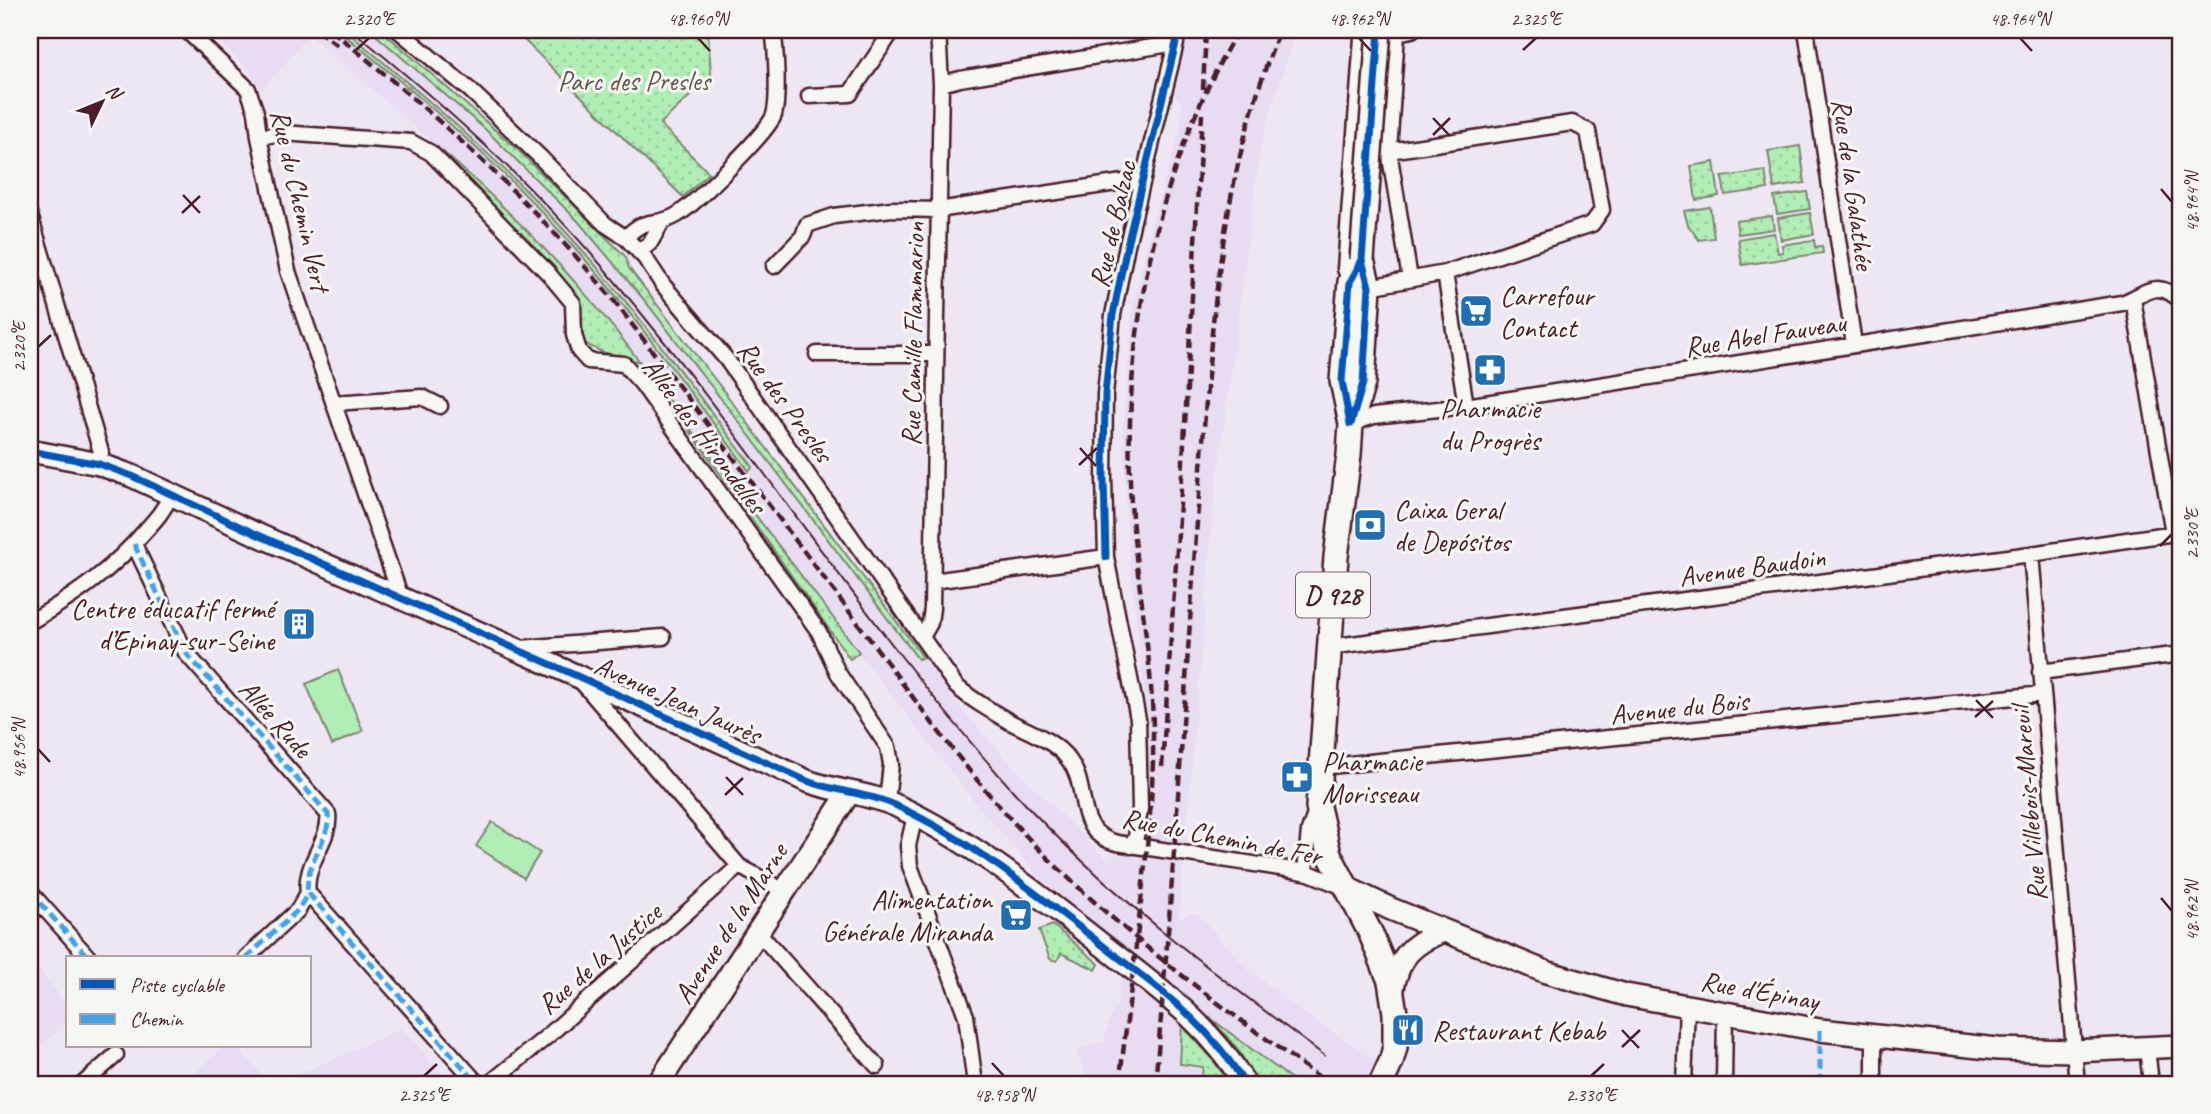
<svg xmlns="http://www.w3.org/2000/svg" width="2211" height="1114" font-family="Caveat,sans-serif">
<defs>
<pattern id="grass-dots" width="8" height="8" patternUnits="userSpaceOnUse" patternTransform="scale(1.75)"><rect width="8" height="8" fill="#b0eeb5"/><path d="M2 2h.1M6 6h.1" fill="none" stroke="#99cc9c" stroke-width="1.8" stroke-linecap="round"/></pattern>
</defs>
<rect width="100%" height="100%" fill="#eee7f3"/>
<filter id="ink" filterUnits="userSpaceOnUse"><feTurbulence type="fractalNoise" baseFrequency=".0143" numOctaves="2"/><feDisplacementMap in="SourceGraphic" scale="14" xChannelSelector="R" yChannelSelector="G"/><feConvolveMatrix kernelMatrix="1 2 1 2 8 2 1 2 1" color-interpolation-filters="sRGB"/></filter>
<g filter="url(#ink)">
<!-- built -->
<path fill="#e8dcf3" d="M207,30H381L517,149L626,257L629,268L723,390L963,711L1015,768L1108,861L1115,855L1133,856L1146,731L1142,671L1127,536L1123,428L1133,305L1152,222L1180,130L1182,106L1174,92L1182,30H1296L1260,149L1214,503L1179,919L1188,913H1197L1248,969L1307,1015L1376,1060L1407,1084H1298L1184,998L1180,1064L1203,1067L1201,1082L1195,1081L1194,1084H1098L1099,1076L1086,1075L1076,1050L1101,1041L1102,1043L1106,1042L1104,1035L1118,1001L1124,949L1040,878L975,803L839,627L623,339L554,257L498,199L309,35L262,91L248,69Z
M30,958L68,1005V1022L30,1056Z
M402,1028L451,1084H274L324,1063Z
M225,1046H236L271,1084H182Z"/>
<!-- grass -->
<path fill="url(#grass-dots)" stroke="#7d8670" stroke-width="2" d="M338,30H345C425,97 505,164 575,242C639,313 695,392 753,467L749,471C695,399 642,325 583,257C510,173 425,100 338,30Z
M370,30H381L517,149L626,257L629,268L723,390L923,657L918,659L743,427L645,301L578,221L486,130Z
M514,30H708L711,76L660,124L709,173L683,197Z
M1800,146L1805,183L1774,188L1768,151Z
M441,150C516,215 581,283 640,362C618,355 601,355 582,341L579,307L572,290Z
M1714,162L1719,196L1696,200L1691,166Z
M1765,171L1768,189L1725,195L1722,177Z
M1807,192L1810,209L1777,214L1774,197Z
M1710,207L1714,238L1699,240L1688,225L1684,211Z
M1810,213L1814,234L1781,240L1778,218Z
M1772,216L1774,229L1738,234L1736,221Z
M1774,233L1778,253L1783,252L1782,245L1814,240L1815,247L1822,246L1823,253L1742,265L1738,239Z
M664,394L859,652L850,659Z
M1053,925L1099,964L1096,970L1061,953L1057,961L1050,959L1039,930Z
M1209,1017L1298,1084H1257L1238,1049Z
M1182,1025L1210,1056L1230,1084L1201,1082L1203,1067L1180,1064Z"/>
<!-- garden -->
<path fill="#b0eeb5" stroke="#7d8670" stroke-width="2" d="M338,670L363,731L332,745L306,684Z
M492,822L540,853L524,878L476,846Z"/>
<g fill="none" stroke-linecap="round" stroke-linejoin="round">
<defs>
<path id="street" d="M186,30L248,89L256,112L259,137L288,271L401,598
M398,30L471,91L539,156L605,224L626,238L645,258L663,285L727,360L956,686C972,700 991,711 1010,722C1030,732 1055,741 1069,760C1091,789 1072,832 1117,843L1293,870L1309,873L1346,888
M1806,30L1854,344
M1397,33L1412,30
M941,84L960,79L1176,43
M809,96L850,94L893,30
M259,137L282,133L411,142L431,153L548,273L573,303L574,335L579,351L588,361L624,364L642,384L819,632L838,673L888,747L891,764L887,802
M30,215L101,452L99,464
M626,238C645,215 656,228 677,215C695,204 768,132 774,115C779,99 776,48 773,30
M639,252L650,243L662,222
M774,266L803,236L807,225L834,216L892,209L938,210L1143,179
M1445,273L1466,406
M1350,282L1345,269L1362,38L1397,33L1389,151L1410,279
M1369,287L1445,273L1592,224L1602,210L1588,131L1572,123L1389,151
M2133,299L2173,533
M817,354H935
M334,403L422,397L440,406
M1351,424L1374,416L1466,406L2122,303C2148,293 2156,278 2181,301
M134,544L186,653L328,814C332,838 303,864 308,893
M2031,554L2077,1084
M933,581L1106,557
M30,622C76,595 111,571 146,530C156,519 165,509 171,494
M922,637L930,623L932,608L941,84L938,30
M1329,647L2031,554L2181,532
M521,648L663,637
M2040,672L2181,654
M580,680L739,866L784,891
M1320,767L2043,694
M915,815L908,846L910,866L966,1016L975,1084
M1131,846L1136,837L1140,808L1138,719L1106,557L1104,478L1105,394L1113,315L1127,245L1176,43V30
M1305,872L1309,831L1317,808
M30,892L89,958
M308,893L478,1084
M758,932L877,1066
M246,958L298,910L308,893
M2147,1048L2151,1084
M83,1084L116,1055
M489,1084L550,1034L739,866
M1684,1084L1687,1006
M1724,1084L1725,1012
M1874,1084V1035"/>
<path id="secondary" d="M30,451L99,464L132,476L256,534L577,676L807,781C837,792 870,793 899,807C973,842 1037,894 1101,944C1157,988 1208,1022 1245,1084
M1349,889L1391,909L1546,972L1626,995L1687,1006L1820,1030L1998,1049L2073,1051L2181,1046
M1392,993C1398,957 1411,944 1443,931
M658,1084L849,793"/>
<path id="primary" d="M1362,260L1369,287L1363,383L1351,424L1349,455L1336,557L1318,807L1329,854L1371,934L1390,981L1395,1013V1047L1391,1062L1381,1084
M1351,424L1342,381L1350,282L1362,260"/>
</defs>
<!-- street casing -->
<use href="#street" stroke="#4a1f2b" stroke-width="19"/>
<!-- secondary casing -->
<use href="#secondary" stroke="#4a1f2b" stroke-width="26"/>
<!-- primary casing -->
<use href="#primary" stroke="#4a1f2b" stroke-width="28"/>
<!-- street -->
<use href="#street" stroke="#f6f6f2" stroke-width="14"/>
<!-- secondary -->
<use href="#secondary" stroke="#f6f6f2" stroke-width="21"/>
<!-- primary -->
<use href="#primary" stroke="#f6f6f2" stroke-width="23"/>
<!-- tram -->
<path stroke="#4a1f2b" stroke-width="2" d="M352,30C441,103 526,178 601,265C747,435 865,627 1015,793C1107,894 1216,975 1325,1056"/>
<!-- rail -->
<path stroke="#4a1f2b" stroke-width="4.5" stroke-dasharray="10 5" stroke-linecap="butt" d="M317,30L337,45
M331,30C434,113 531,200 615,302C694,406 773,510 851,614C909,691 964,771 1031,841C1120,933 1225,1010 1329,1084
M1203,89L1206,30
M1162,767L1183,461L1202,114
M1119,1084C1127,1023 1134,963 1141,902C1147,846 1154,791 1153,735C1153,657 1136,581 1131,503C1122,340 1155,172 1238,30
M1155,1084C1173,892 1184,700 1198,508C1211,340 1216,188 1280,30"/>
<defs>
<path id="primary-bridge" d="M1362,260L1379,30"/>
</defs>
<!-- primary-bridge casing -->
<use href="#primary-bridge" stroke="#4a1f2b" stroke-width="28" stroke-linecap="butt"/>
<!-- primary-bridge -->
<use href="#primary-bridge" stroke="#f6f6f2" stroke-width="23"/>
<!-- quiet -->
<path stroke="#40a2eb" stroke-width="5" stroke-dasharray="10 5" stroke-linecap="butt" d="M134,544L186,653L328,814C332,838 303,864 308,893
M30,892L89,958
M308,893L478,1084
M246,958L298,910L308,893
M1820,1030V1084"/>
<defs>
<path id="cycleway" d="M1350,424L1342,381L1350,282L1362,260
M1351,424L1363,383L1369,287L1362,260L1379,30
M30,451L99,464L132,476L256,534L577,676L807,781C837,792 870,793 899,807C973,842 1037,894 1101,944C1157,988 1208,1022 1245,1084
M1106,557L1104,478L1105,394L1113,315L1127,245L1176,43V30"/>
</defs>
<!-- cycleway casing -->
<use href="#cycleway" stroke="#f6f6f2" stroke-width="11"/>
<!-- cycleway -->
<use href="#cycleway" stroke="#0057b8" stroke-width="7"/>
</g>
</g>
<!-- ticks -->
<path fill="none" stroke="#4a1f2b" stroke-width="2.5" d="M698,38L710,51M1359,38L1371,51M2020,38L2032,51M356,50L369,38M1523,50L1536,38M1433,118L1450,136M1433,135L1450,118M2161,189L2172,202M183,195L200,213M182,213L200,196M38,347L51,335M1080,448L1096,466M1079,465L1097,448M2160,546L2172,534M1976,700L1993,718M1975,717L1993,701M38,749L50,762M726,777L743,795M725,795L743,778M2161,898L2172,911M1622,1030L1639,1048M1622,1047L1640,1030M992,1063L1004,1076M424,1076L437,1064M1591,1076L1604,1064"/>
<!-- icons -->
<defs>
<symbol id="supermarket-square" viewBox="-11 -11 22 22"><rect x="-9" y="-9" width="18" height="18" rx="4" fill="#1f6fb2" stroke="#f6f6f2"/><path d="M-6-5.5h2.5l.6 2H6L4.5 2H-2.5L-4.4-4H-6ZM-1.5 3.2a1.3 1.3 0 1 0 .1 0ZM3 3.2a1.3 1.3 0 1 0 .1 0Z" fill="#fff"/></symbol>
<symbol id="pharmacy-square" viewBox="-11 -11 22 22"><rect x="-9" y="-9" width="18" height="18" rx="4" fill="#1f6fb2" stroke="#f6f6f2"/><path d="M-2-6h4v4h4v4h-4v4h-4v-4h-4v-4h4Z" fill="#fff"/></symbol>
<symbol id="bank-square" viewBox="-11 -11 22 22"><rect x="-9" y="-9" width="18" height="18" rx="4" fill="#1f6fb2" stroke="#f6f6f2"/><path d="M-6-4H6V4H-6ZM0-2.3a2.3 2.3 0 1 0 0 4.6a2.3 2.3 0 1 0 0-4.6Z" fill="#fff"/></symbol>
<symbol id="building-square" viewBox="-11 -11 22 22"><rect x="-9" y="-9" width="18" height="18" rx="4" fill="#1f6fb2" stroke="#f6f6f2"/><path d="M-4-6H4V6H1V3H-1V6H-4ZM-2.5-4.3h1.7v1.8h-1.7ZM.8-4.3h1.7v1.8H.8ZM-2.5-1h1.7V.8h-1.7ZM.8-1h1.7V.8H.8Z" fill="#fff"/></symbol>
<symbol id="restaurant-square" viewBox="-11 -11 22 22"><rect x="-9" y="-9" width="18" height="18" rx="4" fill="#1f6fb2" stroke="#f6f6f2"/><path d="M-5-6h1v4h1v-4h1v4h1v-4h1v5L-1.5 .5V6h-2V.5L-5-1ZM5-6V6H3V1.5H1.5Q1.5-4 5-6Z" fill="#fff"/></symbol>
</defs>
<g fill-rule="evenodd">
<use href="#supermarket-square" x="1457" y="292" width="38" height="38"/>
<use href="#pharmacy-square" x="1471" y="351" width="38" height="38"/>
<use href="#bank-square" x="1351" y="506" width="38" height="38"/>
<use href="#building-square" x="280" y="605" width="38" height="38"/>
<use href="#pharmacy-square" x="1278" y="758" width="38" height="38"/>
<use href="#supermarket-square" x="997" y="896" width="38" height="38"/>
<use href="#restaurant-square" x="1389" y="1011" width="38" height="38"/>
</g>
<g text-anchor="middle" stroke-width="6" stroke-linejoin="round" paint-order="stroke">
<!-- shield labels -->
<rect fill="#f6f6f2" stroke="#7e6067" stroke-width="2" x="1296" y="572.5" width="74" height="45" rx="5"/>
<g font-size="26" font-weight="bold" fill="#4a1f2b">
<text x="1333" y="604">D 928</text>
</g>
<!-- park labels -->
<g font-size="28" fill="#64534e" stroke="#f6f6f2">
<text x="634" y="90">Parc des Presles</text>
</g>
<!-- street labels -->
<g font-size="28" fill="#4a1f2b" stroke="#f6f6f2">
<text transform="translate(1854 184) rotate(82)" y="10">Rue de la Galathée</text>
<text transform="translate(301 200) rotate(77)" y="10">Rue du Chemin Vert</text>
<text transform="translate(1112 224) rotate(-77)" y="10">Rue de Balzac</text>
<text transform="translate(912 334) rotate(-89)" y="10">Rue Camille Flammarion</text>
<text transform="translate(1765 334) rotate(-9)" y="10">Rue Abel Fauveau</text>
<text transform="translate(786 401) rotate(54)" y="10">Rue des Presles</text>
<text transform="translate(705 435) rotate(53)" y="10">Allée des Hirondelles</text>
<text transform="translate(1752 566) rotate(-8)" y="10">Avenue Baudoin</text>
<text transform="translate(678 699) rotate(24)" y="10">Avenue Jean Jaurès</text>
<text transform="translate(1679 707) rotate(-6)" y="10">Avenue du Bois</text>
<text transform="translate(276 718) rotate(48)" y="10">Allée Rude</text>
<text transform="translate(2028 804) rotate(-95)" y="10">Rue Villebois-Mareuil</text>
<text transform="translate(1222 836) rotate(11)" y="10">Rue du Chemin de Fer</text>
<text transform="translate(730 923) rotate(-57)" y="10">Avenue de la Marne</text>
<text transform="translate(599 958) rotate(-41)" y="10">Rue de la Justice</text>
<text transform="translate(1760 990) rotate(10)" y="10">Rue d'Épinay</text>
</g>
<!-- poi labels -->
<g font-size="28" fill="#4a1f2b" stroke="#f6f6f2" text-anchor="start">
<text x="1500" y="305">Carrefour<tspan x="1500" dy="32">Contact</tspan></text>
<text x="1490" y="418" text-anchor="middle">Pharmacie<tspan x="1490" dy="32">du Progrès</tspan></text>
<text x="1394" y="519">Caixa Geral<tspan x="1394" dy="32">de Depósitos</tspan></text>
<text x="274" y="618" text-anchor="end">Centre éducatif fermé<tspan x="274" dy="32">d’Epinay-sur-Seine</tspan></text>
<text x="1322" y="771">Pharmacie<tspan x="1322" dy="32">Morisseau</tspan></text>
<text x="992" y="909" text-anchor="end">Alimentation<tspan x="992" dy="32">Générale Miranda</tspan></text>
<text x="1432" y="1040">Restaurant Kebab</text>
</g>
</g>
<!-- margin -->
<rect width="2211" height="1114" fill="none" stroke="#f6f6f2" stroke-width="77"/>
<!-- legend -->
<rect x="66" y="956" width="245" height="91" fill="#f6f6f2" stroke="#b1a0a2" stroke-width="2"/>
<rect x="80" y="979" width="35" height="10" fill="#0057b8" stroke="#b1a0a2" stroke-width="2"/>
<text x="130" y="992" font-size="21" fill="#4a1f2b">Piste cyclable</text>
<rect x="80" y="1014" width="35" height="10" fill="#40a2eb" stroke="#b1a0a2" stroke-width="2"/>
<text x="130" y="1026" font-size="21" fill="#4a1f2b">Chemin</text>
<!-- north arrow -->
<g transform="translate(102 102) rotate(47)" stroke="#f6f6f2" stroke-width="5" paint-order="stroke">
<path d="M0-5L12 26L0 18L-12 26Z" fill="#4a1f2b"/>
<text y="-10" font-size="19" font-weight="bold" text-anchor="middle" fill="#4a1f2b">N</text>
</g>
<rect x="38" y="38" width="2134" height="1038" fill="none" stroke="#4a1f2b" stroke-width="2.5"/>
<g font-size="18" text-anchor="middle" fill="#4a1f2b">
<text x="369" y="25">2.320°E</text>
<text x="698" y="25">48.960°N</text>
<text x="1359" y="25">48.962°N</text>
<text x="1536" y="25">2.325°E</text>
<text x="2020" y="25">48.964°N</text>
<text transform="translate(2192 202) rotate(-90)" y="6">48.964°N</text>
<text transform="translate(19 347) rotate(-90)" y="6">2.320°E</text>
<text transform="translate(2192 534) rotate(-90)" y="6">2.330°E</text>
<text transform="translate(19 749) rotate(-90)" y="6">48.956°N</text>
<text transform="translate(2192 911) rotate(-90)" y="6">48.962°N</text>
<text x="424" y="1101">2.325°E</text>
<text x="1004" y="1101">48.958°N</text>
<text x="1591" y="1101">2.330°E</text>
</g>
</svg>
